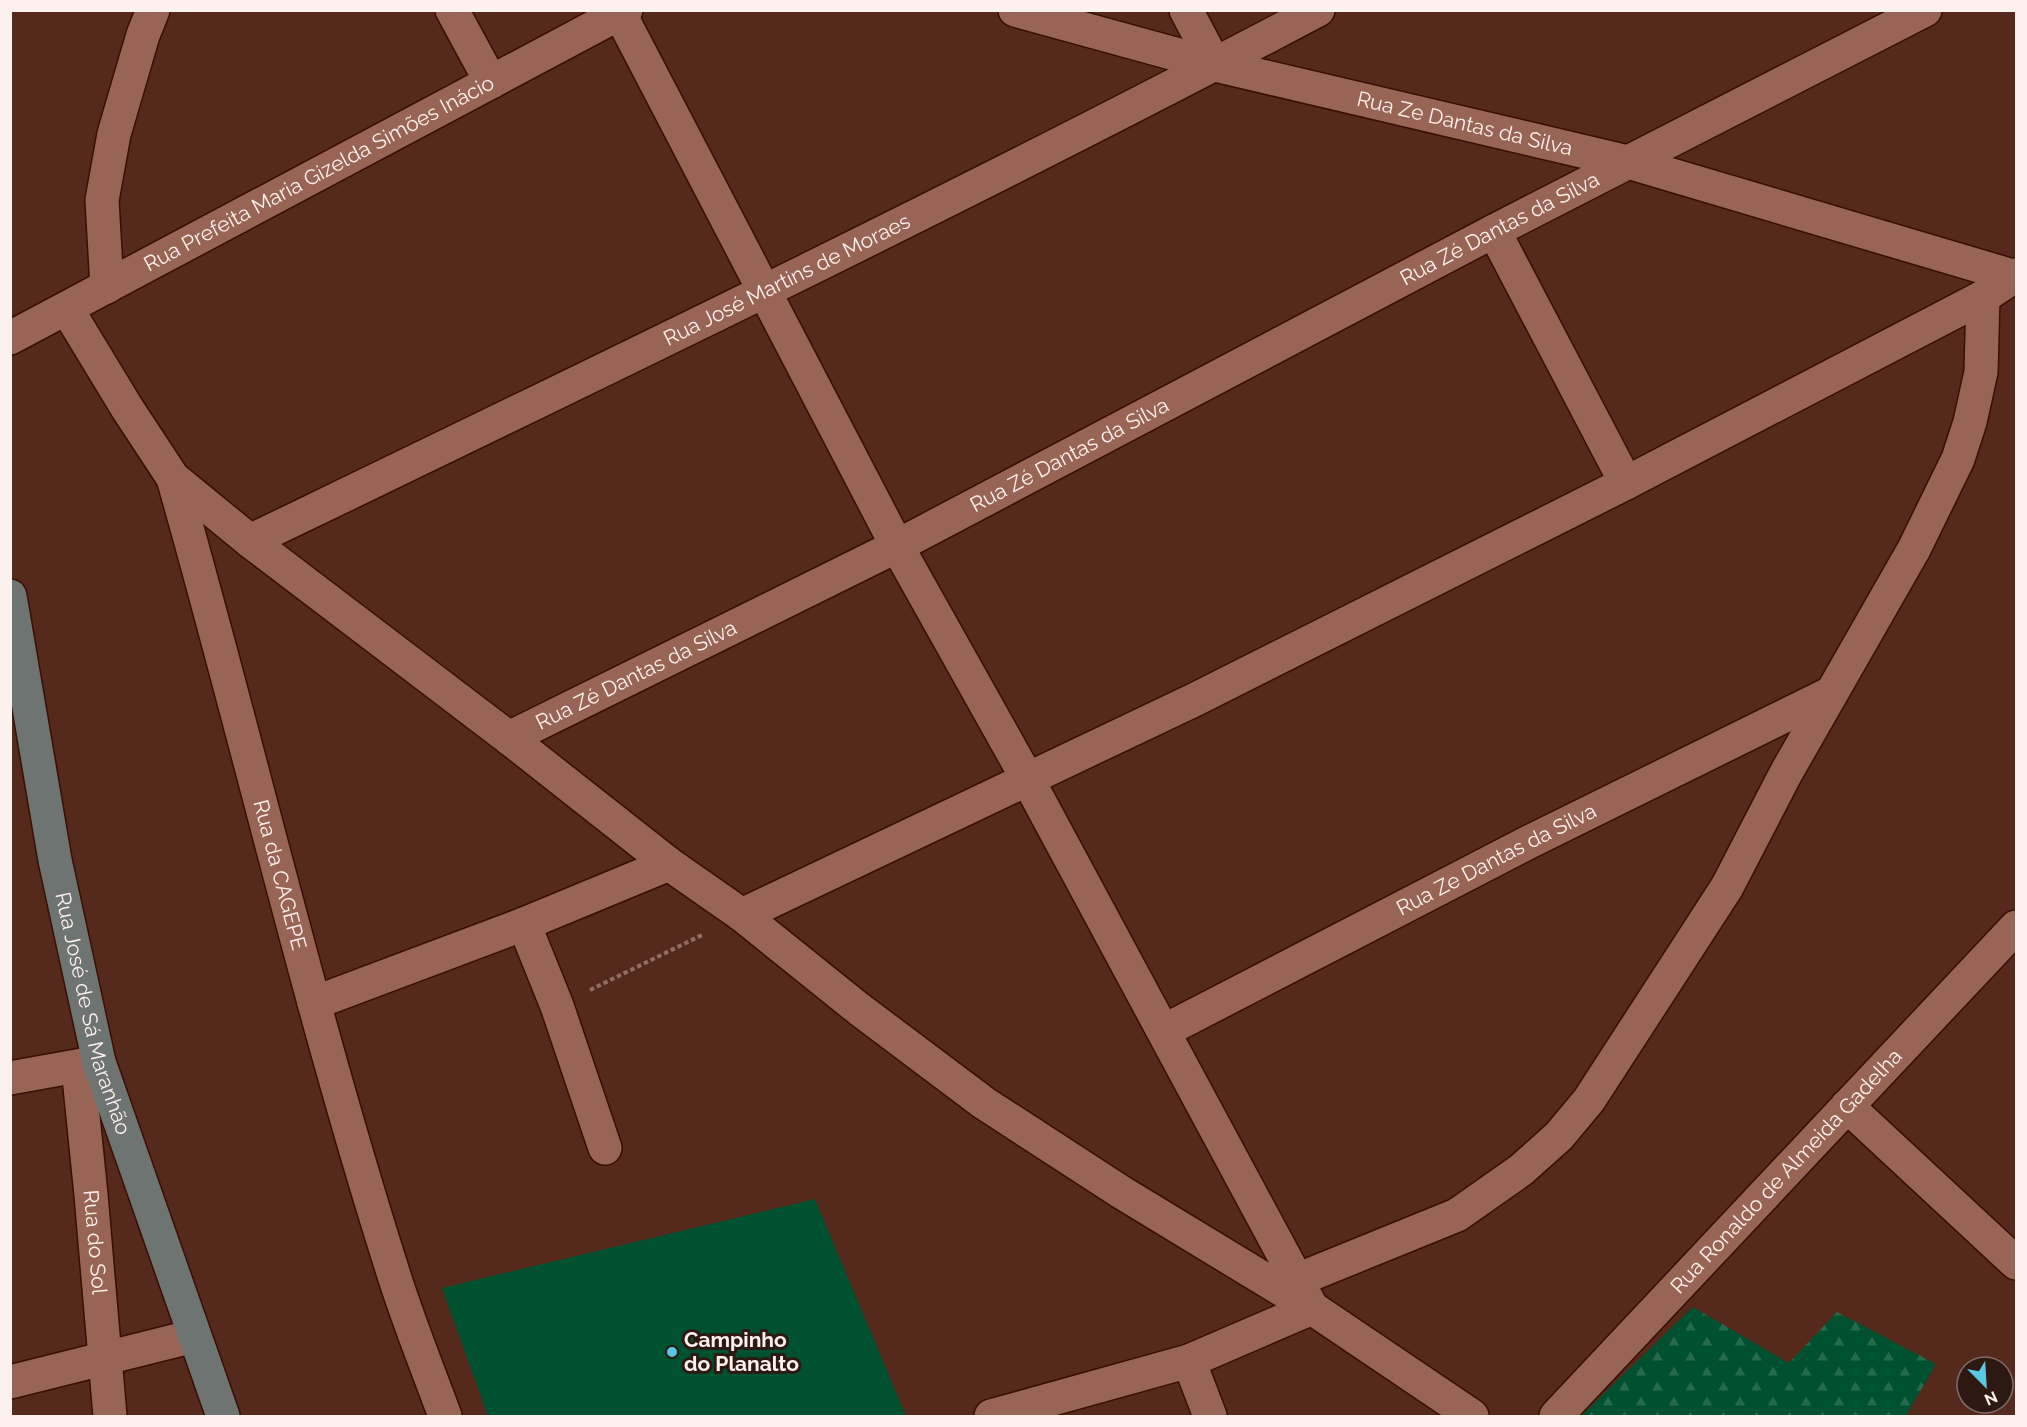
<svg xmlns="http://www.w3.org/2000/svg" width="2027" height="1427" font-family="Raleway,sans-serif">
<defs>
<pattern id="forest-firs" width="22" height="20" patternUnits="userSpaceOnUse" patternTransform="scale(1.5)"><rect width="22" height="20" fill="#005130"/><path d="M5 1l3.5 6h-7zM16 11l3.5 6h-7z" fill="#266a4e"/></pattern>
</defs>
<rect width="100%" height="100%" fill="#55291b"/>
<!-- forest -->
<path fill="url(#forest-firs)" d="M1693,1307L1789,1363L1837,1312L1936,1364L1906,1416H1581Z"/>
<!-- pitch -->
<path fill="#005130" d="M815,1199L906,1416H488L442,1288Z"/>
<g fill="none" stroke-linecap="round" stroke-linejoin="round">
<defs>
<g id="street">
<path d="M452,10L491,82"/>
<path id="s1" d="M1015,10L1215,65L1628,162L2016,277"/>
<path d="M1186,10L1215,65"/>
<path d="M620,14L897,546L1028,780L1312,1308L1189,1361L991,1416"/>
<path d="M1494,231L1626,483"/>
<path d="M107,287L102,200L114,134L143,35L153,10"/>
<path d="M67,309L127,408L173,478L250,541L509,738L669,864L742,915L859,1009L984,1103L1121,1192L1312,1308L1472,1416"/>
<path id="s2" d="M10,338L626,10"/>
<path id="s3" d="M173,478C248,741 309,1008 392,1269C407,1318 427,1367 445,1416"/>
<path id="s4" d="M250,541C608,368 966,196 1318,10"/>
<path id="s5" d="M509,738L897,546L1494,231L1925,10"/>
<path d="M742,915L1194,700L1626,483L1983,297L2016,275"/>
<path d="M524,924L557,1006L605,1148"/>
<path d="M314,1003L524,924L669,864"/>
<path id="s6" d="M1164,1031L1529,842L1831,693"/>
<path id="s7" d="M78,1067L91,1195L110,1416"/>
<path d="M10,1078L99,1062"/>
<path d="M1847,1106L2016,1263"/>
<path d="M1297,1280L1457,1215L1521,1170L1559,1136L1589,1100L1727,887L1786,773L1914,549L1958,459L1970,422L1981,372L1983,297"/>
<path d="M1189,1361L1210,1416"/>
<path d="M10,1382L194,1336"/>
<path id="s8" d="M1556,1416L2016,927"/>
</g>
<g id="secondary">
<path id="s9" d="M10,596L55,860L99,1062L223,1416"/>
</g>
</defs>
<!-- street casing -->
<use href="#street" stroke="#390f03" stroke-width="36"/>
<!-- secondary casing -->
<use href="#secondary" stroke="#390f03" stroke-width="36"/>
<!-- path -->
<path stroke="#8f6f64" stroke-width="4" stroke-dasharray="4.5 3" stroke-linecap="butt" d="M590,990L704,934"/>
<!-- street -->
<use href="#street" stroke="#976455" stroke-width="33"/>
<!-- secondary -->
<use href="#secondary" stroke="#6d7472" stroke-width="33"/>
</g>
<!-- markers -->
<circle fill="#5ac8e5" stroke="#2d1912" stroke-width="2" cx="672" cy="1352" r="6"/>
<g text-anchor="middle" stroke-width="6" stroke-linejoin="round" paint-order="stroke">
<!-- street labels -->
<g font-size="21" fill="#fdf1ed" stroke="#2d1912">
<text dy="7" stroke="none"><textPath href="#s1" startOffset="464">Rua Ze Dantas da Silva</textPath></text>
<text dy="7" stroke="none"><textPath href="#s2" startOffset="350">Rua Prefeita Maria Gizelda Simões Inácio</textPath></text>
<text dy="7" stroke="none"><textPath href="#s5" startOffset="1114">Rua Zé Dantas da Silva</textPath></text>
<text dy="7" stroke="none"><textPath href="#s4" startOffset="597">Rua José Martins de Moraes</textPath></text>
<text dy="7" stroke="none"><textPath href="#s5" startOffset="628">Rua Zé Dantas da Silva</textPath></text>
<text dy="7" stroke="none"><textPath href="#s5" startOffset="142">Rua Zé Dantas da Silva</textPath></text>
<text dy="7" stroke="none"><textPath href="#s6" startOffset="374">Rua Ze Dantas da Silva</textPath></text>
<text dy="7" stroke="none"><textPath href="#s3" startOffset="411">Rua da CAGEPE</textPath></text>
<text dy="7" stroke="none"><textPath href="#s9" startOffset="426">Rua José de Sá Maranhão</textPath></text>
<text dy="7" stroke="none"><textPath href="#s8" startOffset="336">Rua Ronaldo de Almeida Gadelha</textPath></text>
<text dy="7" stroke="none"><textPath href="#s7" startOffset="176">Rua do Sol</textPath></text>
</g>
<!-- poi labels -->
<g font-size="21" font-weight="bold" fill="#fdf1ed" stroke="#2d1912" text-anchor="start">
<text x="684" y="1347">Campinho<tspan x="684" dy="24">do Planalto</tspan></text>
</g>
</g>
<!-- border -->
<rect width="2027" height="1427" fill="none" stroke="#fdf1ed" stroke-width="24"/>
<!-- north arrow -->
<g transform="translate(1985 1385) rotate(156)"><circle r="28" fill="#2d1912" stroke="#806f6a" stroke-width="1.5"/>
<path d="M0-4.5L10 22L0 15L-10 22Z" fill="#5ac8e5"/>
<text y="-9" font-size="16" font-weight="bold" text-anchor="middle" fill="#fdf1ed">N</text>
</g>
</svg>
